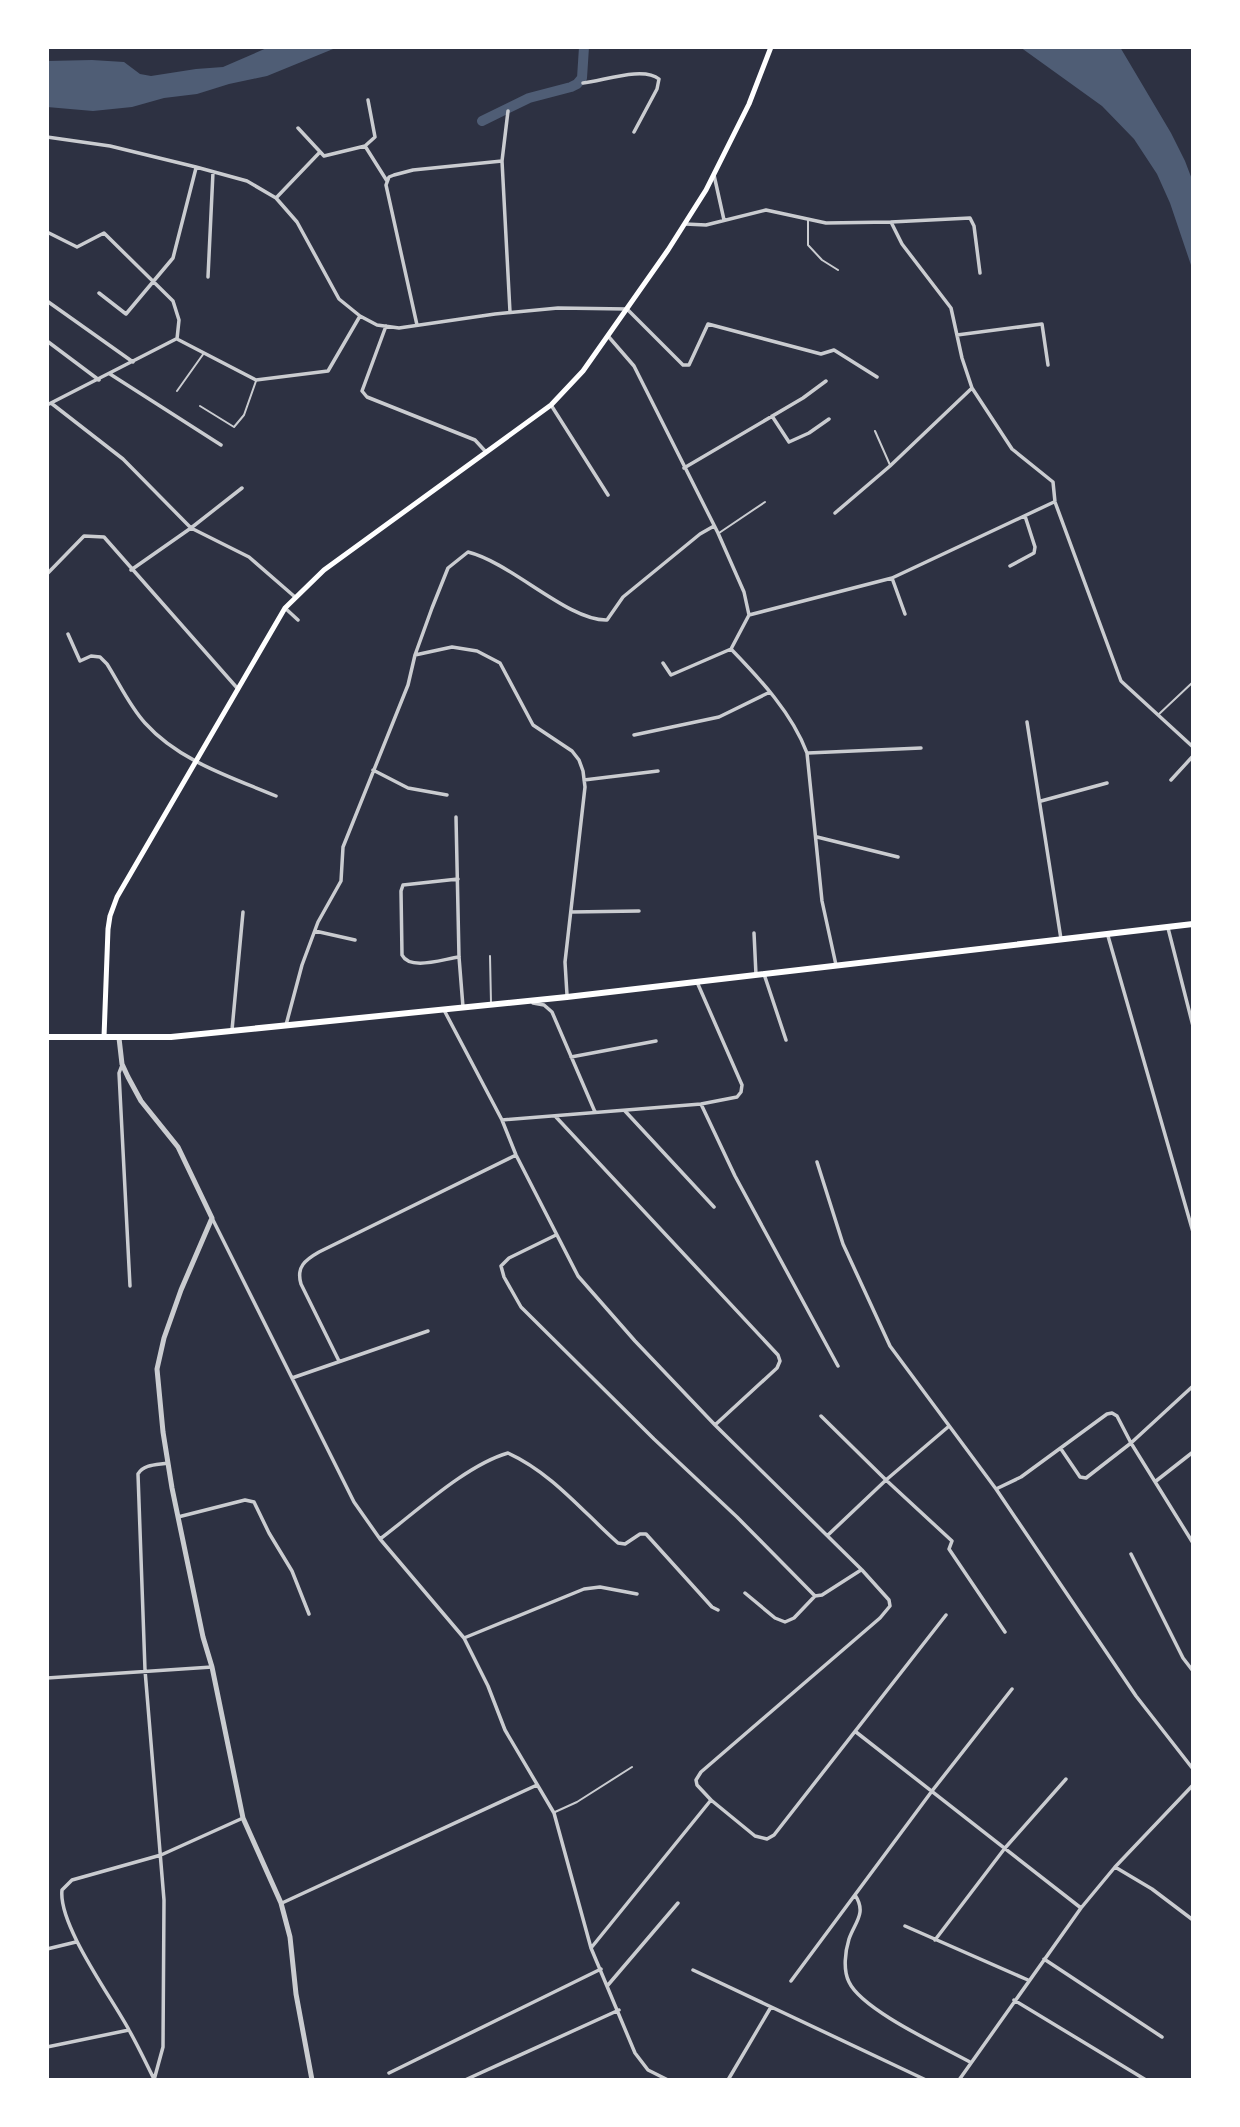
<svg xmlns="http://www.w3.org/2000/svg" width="1240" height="2127" font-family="'Source Sans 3',sans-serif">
<rect width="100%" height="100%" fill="#2d3142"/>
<!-- water -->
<path fill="#4f5d75" d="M269,47H338L267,76L229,84L197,94L164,98L132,107L93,111L47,107V61L92,60L124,62L140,74L151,76L196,69L223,67Z
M1020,47H1120L1171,133L1185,161L1193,182V271L1170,203L1157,174L1134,139L1102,106Z"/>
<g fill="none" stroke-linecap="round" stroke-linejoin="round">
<!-- canal -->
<path stroke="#4f5d75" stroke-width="10" d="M482,121L529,98L571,87L577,84L582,78L584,47"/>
<!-- service -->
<path stroke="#caccd0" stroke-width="2" d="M808,220V245L822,260L838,270
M177,391L204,353
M200,406L234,427L244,415L256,381
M875,431L890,465
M719,533L765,502
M1158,715L1193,682
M490,956L491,1003
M555,1812L577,1802L632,1767"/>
<!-- minor -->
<path stroke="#caccd0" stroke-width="3.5" d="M583,83C603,81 643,66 659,79L657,89L634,132
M368,100L375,137L365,146L387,181
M298,128L324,156L365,146
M47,137L110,146L196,167L247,181L276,198L297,222L339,299L360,316L377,325L399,328L495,314L558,308L627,309L683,365H689L708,324L821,354L834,350L877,377
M502,161L508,111
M714,175L724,220
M276,198L320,152
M891,222L970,218L974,226L980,273
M685,224L706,225L766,210L826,223L891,222L902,244L951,308L962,358L972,388L1012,449L1053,482L1055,502L1121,681L1193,747
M47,232L77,247L104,233L173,301L179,320L177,339
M208,277L213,172
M99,293L126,314L173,258L196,168
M47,301L133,362
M417,325L386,185L389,177L394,175L413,170L502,161L510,312
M386,326L362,391L367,397L475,440L486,452
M957,335L1042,324L1048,365
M608,336L634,366L718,533L744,592L749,615
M177,339L256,380L328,371L360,316
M47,341L99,380
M110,374L221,445
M51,403L123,459L191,528L249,557L295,597
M47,405L176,339
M551,405L608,495
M772,416L789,442L809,433L829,419
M684,468L803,398L826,381
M835,513L890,466L972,388
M1010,566L1034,553L1035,547L1025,516
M131,570L191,528L242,488
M47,574L84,536L104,537L238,689
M892,578L905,614
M285,608L298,620
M749,615L731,649C760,679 792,713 807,753L822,901L836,965
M749,615L892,578L1054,502
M68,634L80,661L91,656L100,657L107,664C119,683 130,707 145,723C179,761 231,777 276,796
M415,655L452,647L477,651L500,663L533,725L572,751L579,760L583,771L585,787L565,962L567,995
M663,663L671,675L731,649
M1027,722L1061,939
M634,735L719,717L770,692
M808,753L921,748
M373,770L408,788L447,795
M584,780L658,771
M1171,780L1193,756
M1041,801L1107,783
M456,817L459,957L463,1007
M47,819V828
M817,837L898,857
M458,879L403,885L401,891L402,955C410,971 443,959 459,957
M571,912L639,911
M1168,928L1193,1026
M315,931L355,940
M754,933L756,975
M1108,936L1193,1232
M764,974L786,1040
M533,1003L544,1005L552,1012L595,1112
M444,1010L502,1120L516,1155L578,1276L635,1341L715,1425L862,1570L889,1600L890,1606L880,1618L701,1772L696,1780L697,1785L711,1800
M286,1025L302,965L318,922L341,881L343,847L408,685L415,655L432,608L448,568L468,552C512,563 568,621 607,620L623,597L700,534L714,526
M232,1030L243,912
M571,1057L656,1041
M122,1065L119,1073L130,1286
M701,1104L735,1176L838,1366
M625,1111L714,1207
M556,1117L778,1355L780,1361L777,1368L715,1425
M502,1120L701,1104L737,1097L741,1092L742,1085L697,982
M817,1162L843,1244L890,1346L996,1489L1136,1696L1193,1769
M212,1218L354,1502L380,1539L464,1638L488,1686L505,1730L554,1813L591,1948L635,2053L648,2070L668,2080
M556,1235L509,1258L501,1266L504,1277L521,1307L654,1439L737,1517L815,1596L822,1595L861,1570
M339,1361L301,1284C296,1267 305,1260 319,1252L516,1155
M292,1378L428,1331
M821,1416L886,1480L952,1541L949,1549L1005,1632
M1061,1449L1078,1474L1080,1477L1086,1478L1131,1443L1193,1543
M1156,1481L1193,1452
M996,1489L1021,1477L1107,1414L1112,1413L1117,1416L1131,1443L1193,1386
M178,1517L245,1500L254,1502L269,1533L292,1571L309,1614
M828,1535L886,1480L948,1427
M380,1539C416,1512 466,1465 508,1453C552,1473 583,1512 618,1543L625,1544L640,1534H646L712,1607L718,1610
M1131,1554L1183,1658L1193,1671
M745,1593L775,1618L785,1622L794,1618L815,1596
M464,1638L584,1589L600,1587L637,1594
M47,1678L212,1667
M856,1732L1081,1908
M1115,1867L1152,1889L1193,1920
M855,1895C867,1913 855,1922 849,1939C845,1952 843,1970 849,1982C862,2010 941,2046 970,2062
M282,1903L537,1785
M905,1926L1028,1980
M935,1940L1005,1848L1066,1779
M591,1948L711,1800L755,1836L767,1839L774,1835L946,1615
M47,1949L76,1942
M1044,1959L1162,2037
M693,1970L926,2080
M791,1981L932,1791L1012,1689
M608,1985L678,1903
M1014,2000L1146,2080
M47,2047L129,2030
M389,2073L601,1969
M154,2079C146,2063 138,2046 129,2030C112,1998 58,1925 62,1890L72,1880L161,1855L243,1818
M154,2080L163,2047L164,1900L145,1670L138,1474C144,1464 157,1465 168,1463
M465,2080L619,2010
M728,2080L771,2007
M959,2080L1081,1908L1115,1867L1193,1785"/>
<!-- tertiary -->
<path stroke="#caccd0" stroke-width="5" d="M119,1038L122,1064L128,1077L141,1101L178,1147L212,1218L181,1290L164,1338L157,1369L163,1432L172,1488L203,1637L212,1667L243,1818L281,1903L290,1937L296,1994L312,2080"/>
<!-- secondary -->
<path stroke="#fff" stroke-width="5" d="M104,1037L108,929L110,916L117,897L285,608L324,570L551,405L583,371L668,250L706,190L749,104L771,47"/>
<!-- primary -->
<path stroke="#fff" stroke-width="6" d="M47,1037H171L567,997L1193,924"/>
</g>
<!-- border -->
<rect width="1240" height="2127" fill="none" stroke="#ffffff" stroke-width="98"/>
</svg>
